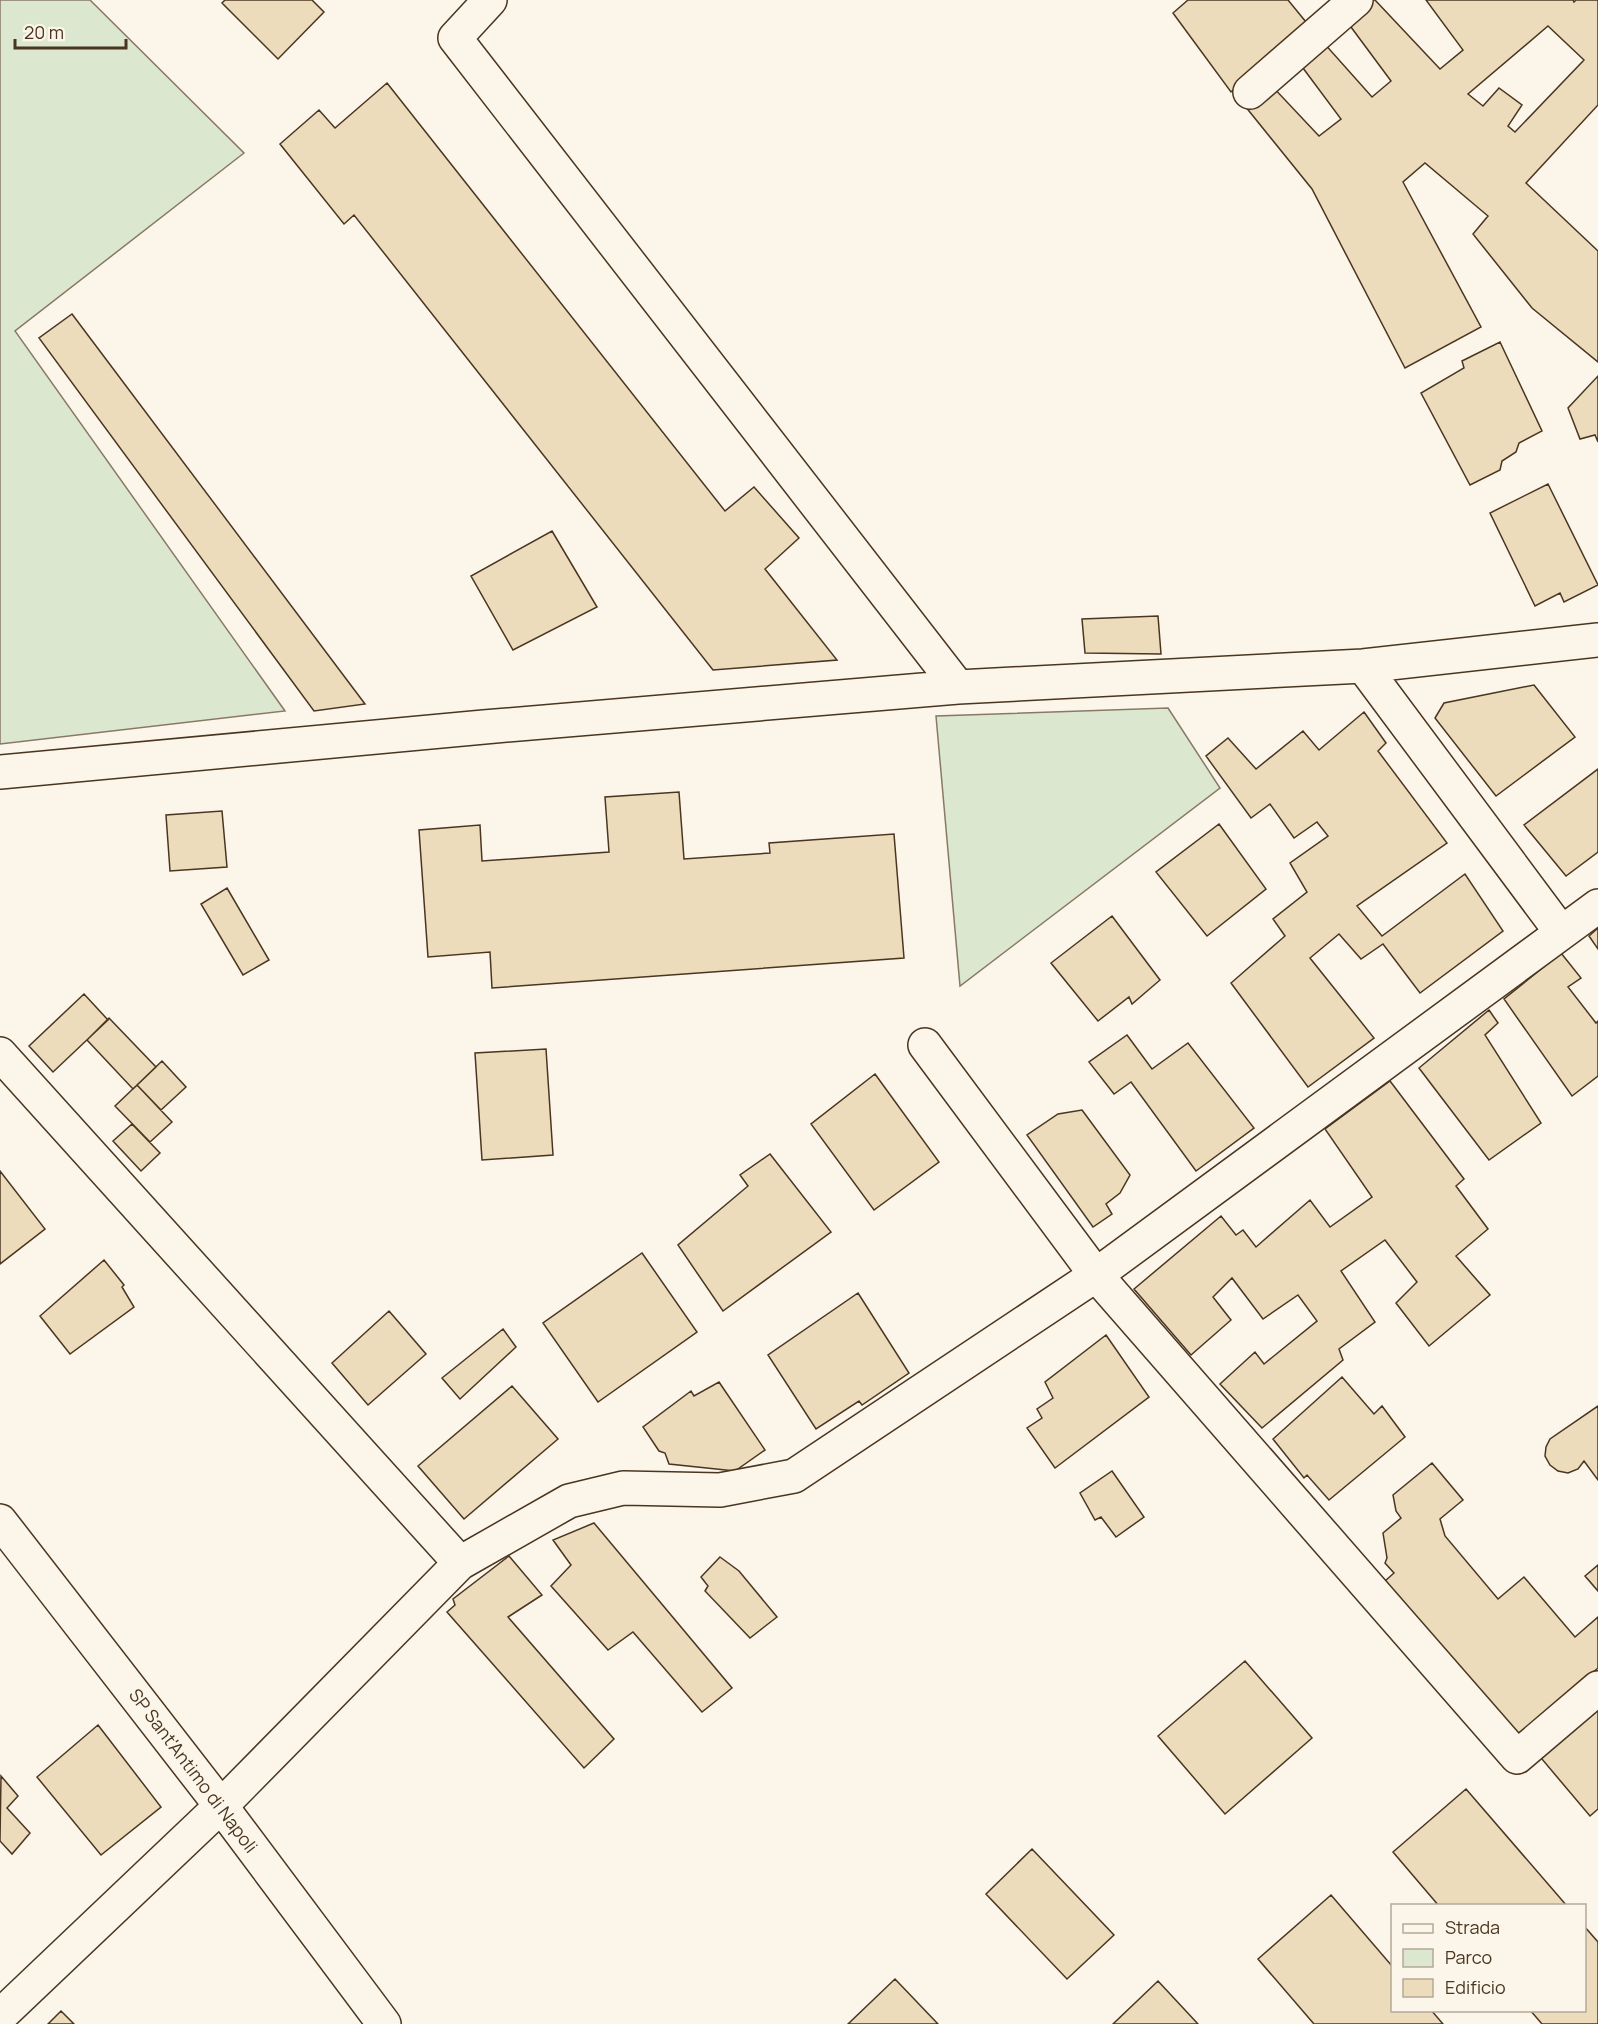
<svg xmlns="http://www.w3.org/2000/svg" width="1598" height="2024" font-family="Manrope,sans-serif">
<rect width="100%" height="100%" fill="#fbf6e9"/>
<!-- green -->
<path fill="#dce7d0" stroke="#887966" stroke-width="1.5" d="M0,0H90L244,153L15,331L285,711L0,744Z
M1168,708L1220,788L960,986L936,716Z"/>
<!-- building -->
<path fill="#ecdcbc" stroke="#4a3520" stroke-width="1.5" fill-rule="evenodd" d="M225,0H312L324,12L278,59L222,3Z
M1188,0H1288L1306,22L1231,92L1173,13Z
M1372,0H1375L1440,69L1463,50L1426,0H1573L1574,2L1576,0H1598V105L1526,183L1598,251V362L1532,308L1473,234L1488,216L1425,163L1403,182L1481,327L1405,368L1312,189L1245,106L1270,84L1319,136L1341,119L1300,64L1323,42L1372,97L1391,81L1348,23ZM1548,26L1584,60L1515,132L1508,126L1522,105L1499,88L1483,106L1468,94Z
M387,83L725,511L754,487L799,538L765,569L837,660L713,670L354,215L344,224L280,144L319,110L335,128Z
M72,314L365,704L314,711L39,338Z
M1500,342L1542,431L1519,443L1516,452L1502,461L1500,470L1470,485L1421,393L1464,368L1462,361Z
M1598,376V442L1595,435L1580,439L1568,408Z
M1548,484L1598,585L1564,602L1560,593L1535,606L1490,513Z
M552,531L597,607L513,650L471,576Z
M1158,616L1161,654L1085,653L1082,619Z
M1534,685L1575,737L1496,796L1435,718L1444,703Z
M1364,712L1386,743L1378,751L1447,843L1357,906L1382,936L1465,874L1503,931L1420,993L1383,944L1361,959L1339,934L1310,958L1374,1038L1308,1087L1231,983L1285,936L1273,919L1307,892L1290,863L1328,836L1317,822L1294,838L1270,804L1251,818L1206,756L1228,738L1256,769L1303,731L1319,750Z
M1598,769V852L1566,876L1524,825Z
M679,792L684,859L770,853L769,843L894,834L904,958L492,988L490,952L428,957L419,830L480,825L482,861L609,852L605,797Z
M222,811L227,867L170,871L166,815Z
M1219,824L1266,889L1207,936L1156,872Z
M227,888L269,960L243,975L201,904Z
M1112,916L1160,980L1132,1004L1129,997L1098,1021L1051,963Z
M1598,928V949L1589,936Z
M1561,953L1581,978L1568,987L1596,1023L1598,1021V1076L1572,1096L1504,999Z
M84,994L108,1020L53,1072L29,1046Z
M1489,1010L1498,1023L1485,1035L1541,1123L1489,1160L1419,1068Z
M109,1018L156,1067L133,1089L87,1040Z
M1127,1035L1152,1069L1188,1043L1254,1128L1196,1171L1131,1082L1114,1094L1089,1062Z
M546,1049L553,1155L482,1160L475,1053Z
M162,1061L186,1087L161,1110L137,1085Z
M875,1074L939,1162L874,1210L811,1124Z
M1390,1081L1464,1179L1456,1186L1488,1229L1456,1256L1490,1295L1429,1346L1396,1303L1417,1282L1385,1240L1341,1271L1375,1322L1339,1349L1343,1360L1262,1428L1220,1384L1255,1352L1264,1364L1317,1321L1298,1295L1263,1319L1232,1278L1213,1297L1231,1320L1191,1355L1134,1289L1221,1216L1236,1235L1243,1230L1256,1247L1310,1200L1330,1227L1372,1197L1325,1129Z
M137,1085L172,1122L150,1142L115,1106Z
M1082,1110L1130,1175L1120,1193L1106,1204L1112,1214L1093,1227L1027,1135L1058,1114Z
M132,1124L160,1153L141,1171L113,1141Z
M770,1154L831,1232L723,1311L678,1245L748,1186L740,1175Z
M0,1171L45,1229L0,1264Z
M642,1253L697,1332L598,1402L543,1323Z
M104,1260L124,1285L122,1287L134,1307L70,1354L40,1316Z
M858,1293L909,1373L862,1405L859,1401L816,1429L768,1355Z
M389,1311L426,1354L368,1405L332,1363Z
M503,1329L516,1347L460,1399L442,1378Z
M1106,1335L1149,1397L1055,1468L1027,1428L1042,1418L1037,1409L1053,1398L1045,1382Z
M1342,1377L1374,1414L1382,1406L1405,1437L1329,1500L1307,1475L1304,1478L1273,1439Z
M719,1382L765,1450L735,1471L669,1464L665,1453L659,1451L643,1427L691,1391L694,1396Z
M512,1386L558,1439L464,1519L418,1466Z
M1598,1406V1480L1584,1461L1578,1469L1568,1473L1558,1471L1550,1465L1545,1456L1546,1447L1550,1439Z
M1432,1463L1463,1500L1440,1519L1445,1536L1498,1599L1524,1577L1575,1637L1598,1617V1668L1513,1740L1385,1581L1394,1573L1385,1563L1387,1558L1383,1533L1401,1518L1396,1511L1393,1495Z
M1112,1471L1144,1517L1116,1537L1101,1517L1095,1520L1080,1493Z
M594,1523L732,1688L702,1712L633,1632L608,1650L551,1586L571,1565L553,1540Z
M509,1556L542,1595L508,1617L614,1739L584,1768L447,1612L455,1605L453,1599Z
M720,1557L739,1571L777,1617L750,1638L705,1591L708,1586L701,1577Z
M1598,1565V1591L1585,1576Z
M1245,1661L1312,1738L1225,1814L1158,1736Z
M1598,1708V1809L1590,1816L1536,1752Z
M98,1725L161,1807L101,1855L37,1777Z
M1,1776L18,1796L7,1808L30,1833L12,1854L0,1841Z
M1466,1789L1567,1906H1439L1393,1852Z
M1032,1849L1114,1935L1067,1979L986,1894Z
M1331,1895L1392,1966V2010H1431L1443,2024H1314L1258,1959Z
M1584,1926L1598,1942V2024H1542L1530,2010H1584Z
M895,1979L938,2024H848Z
M1158,1981L1198,2024H1113Z
M61,2011L74,2024H48Z"/>
<g fill="none" stroke-linecap="round" stroke-linejoin="round">
<defs>
<path id="minor" d="M490,0L455,38L958,687
M1250,92L1356,0
M1363,666L1561,932
M0,772L484,727L958,687L1363,666L1598,640
M925,1045L1096,1275L1517,1757L1598,1688
M0,1054L460,1563
M0,2016L221,1806L460,1563L569,1501L623,1488L720,1490L794,1476L1096,1275L1598,906"/>
<path id="tertiary" d="M0,1521L221,1806L384,2024"/>
</defs>
<!-- minor casing -->
<use href="#minor" stroke="#4a3520" stroke-width="36"/>
<!-- tertiary casing -->
<use href="#tertiary" stroke="#4a3520" stroke-width="36"/>
<!-- minor -->
<use href="#minor" stroke="#fbf6e9" stroke-width="33"/>
<!-- tertiary -->
<use href="#tertiary" stroke="#fbf6e9" stroke-width="33"/>
</g>
<g text-anchor="middle" stroke-width="4.5" stroke-linejoin="round" paint-order="stroke">
<!-- street labels -->
<g font-size="18" fill="#4a3520" stroke="#fbf6e9">
<text transform="translate(193 1771) rotate(53)" y="6">SP Sant'Antimo di Napoli</text>
</g>
</g>
<!-- legend -->
<rect x="1391" y="1904" width="195" height="108" fill="#fbf6e9" stroke="#b4a999" stroke-width="1.5"/>
<rect x="1403" y="1924" width="30" height="9" fill="#fbf6e9" stroke="#b4a999" stroke-width="1.5"/>
<text x="1445" y="1934" font-size="18" fill="#4a3520">Strada</text>
<rect x="1403" y="1949" width="30" height="18" fill="#dce7d0" stroke="#b4a999" stroke-width="1.5"/>
<text x="1445" y="1964" font-size="18" fill="#4a3520">Parco</text>
<rect x="1403" y="1979" width="30" height="18" fill="#ecdcbc" stroke="#b4a999" stroke-width="1.5"/>
<text x="1445" y="1994" font-size="18" fill="#4a3520">Edificio</text>
<!-- scale -->
<path d="M15 39v9h111v-9" fill="none" stroke="#4a3520" stroke-width="3"/>
<text x="24" y="39" font-size="18" fill="#4a3520" stroke="#fbf6e9" stroke-width="4.5" paint-order="stroke">20 m</text>
</svg>
